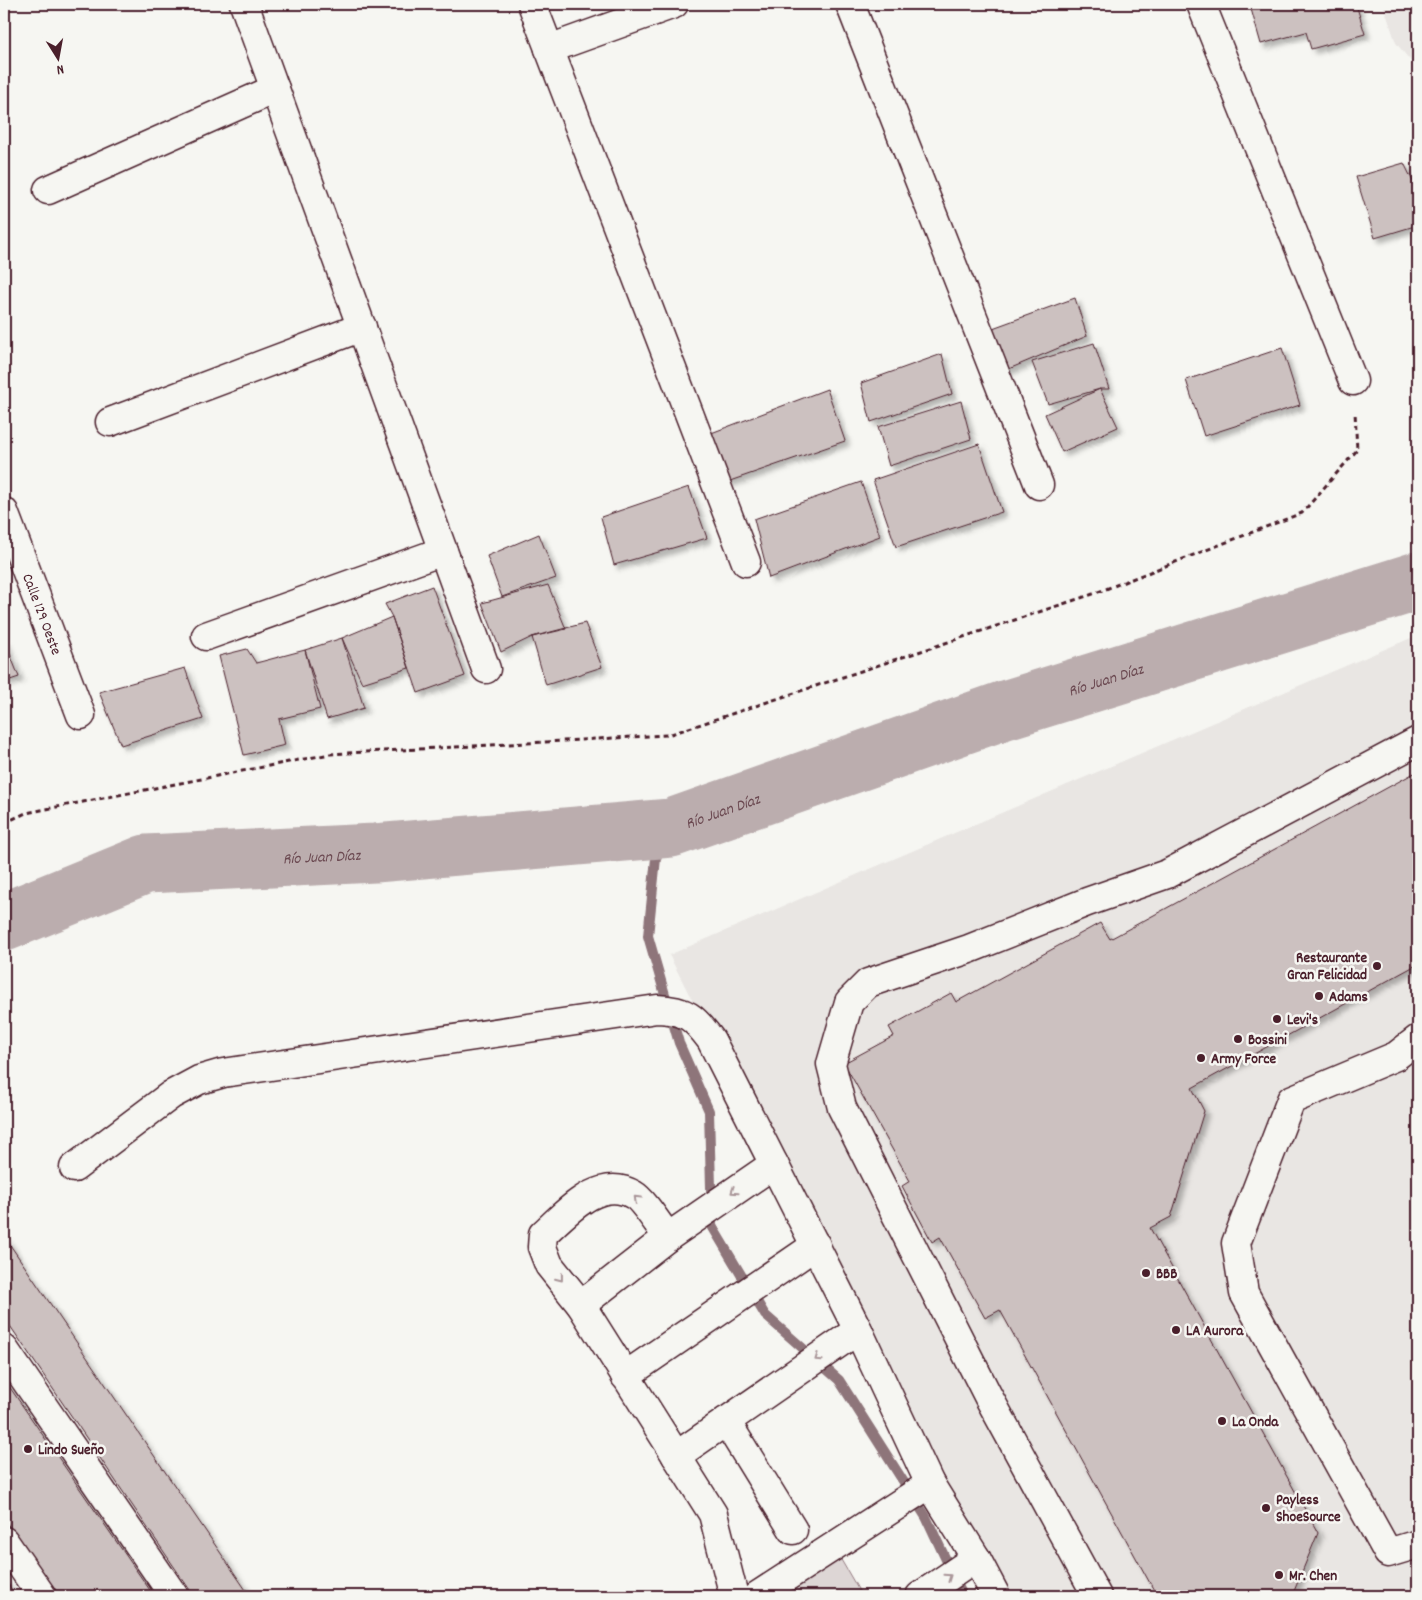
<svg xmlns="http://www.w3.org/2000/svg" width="1422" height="1600" font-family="Dekko,sans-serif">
<defs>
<filter id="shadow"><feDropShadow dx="4.5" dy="4.5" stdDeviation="2.5" flood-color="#0004"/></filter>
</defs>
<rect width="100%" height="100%" fill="#f6f6f2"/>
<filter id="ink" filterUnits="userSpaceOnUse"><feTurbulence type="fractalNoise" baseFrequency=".02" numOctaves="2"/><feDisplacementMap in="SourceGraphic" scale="10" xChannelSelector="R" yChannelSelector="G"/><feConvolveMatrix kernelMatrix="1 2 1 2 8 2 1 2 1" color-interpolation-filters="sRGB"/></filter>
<g filter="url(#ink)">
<!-- built -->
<path fill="#e9e6e3" d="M1383,4H1418V70L1396,43Z
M1418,635V1596H998L669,955Z"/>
<!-- green -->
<path fill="#ddd6d5" stroke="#947a80" d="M840,1558L862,1596H771Z"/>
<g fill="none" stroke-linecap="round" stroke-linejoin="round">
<!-- stream -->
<path stroke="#8e747a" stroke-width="10" d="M659,829L648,936L679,1043L709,1111L712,1226L765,1315L839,1380L926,1517L963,1596"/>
<!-- river -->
<path stroke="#bbadae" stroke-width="59" id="s1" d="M4,922L146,864L375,853L671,828L1005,710L1418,581"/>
</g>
<!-- building -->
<path fill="#ccc1c0" stroke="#4a1f2b" filter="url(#shadow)" d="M1270,4H1356L1365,34L1311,49L1306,32L1261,44L1251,9Z
M1404,163L1418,192V225L1375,238L1356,177Z
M1075,298L1087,336L1004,371L990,329Z
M1094,343L1109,389H1100L1048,404L1032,362Z
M1282,348L1300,405L1204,436L1186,380Z
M942,354L952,394L871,422L861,383Z
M827,389L845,441L727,482L706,435Z
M1100,389L1118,427L1062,452L1045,414Z
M961,401L971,439L889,466L878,427Z
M979,444L1002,512L896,547L873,480Z
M861,482L880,536L769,578L754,519Z
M689,487L707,538L614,565L601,517Z
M539,534L556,578L502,597L487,556Z
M548,585L566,629L532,637L501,652L482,603Z
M432,586L465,676L418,693L392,617L385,604Z
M392,617L409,668L362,683L342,638Z
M585,623L602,667L546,685L532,637Z
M342,638L364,708L327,719L305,650Z
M4,639L19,677L4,682Z
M247,649L256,663L305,650L320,709L279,719L285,745L244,755L219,656Z
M185,668L203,719L121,745L99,692Z
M1418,771V964L1192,1088L1204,1111L1171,1217L1150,1228L1318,1533L1292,1596H1157L1000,1310L985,1318L940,1237L932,1242L902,1186L910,1181L844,1063L894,1036L889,1027L951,993L956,1002L1100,923L1110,939Z
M4,1236L250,1596H194L4,1317Z
M4,1379L154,1596H57L4,1519Z
M4,1578L16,1596H4Z"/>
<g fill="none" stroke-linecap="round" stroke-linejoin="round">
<defs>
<g id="minor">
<path d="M244,4L486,669"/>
<path d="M532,4L746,562"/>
<path d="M850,4L1039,485"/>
<path d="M1201,4L1353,381"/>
<path d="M549,49L674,4"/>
<path d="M48,190L275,89"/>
<path d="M110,422L362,327"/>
<path id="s2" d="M4,512L81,715"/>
<path d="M206,636L443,551"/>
<path d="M1418,1039L1396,1056L1291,1100L1236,1243L1244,1293L1388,1553L1418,1544"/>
<path d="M74,1168L171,1095L199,1080L223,1073L657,1009C686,1010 694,1017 711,1040L858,1330L930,1484L976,1558L996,1596"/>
<path d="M668,1237C660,1227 643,1200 634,1195C600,1174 566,1213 543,1234L542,1247L549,1265L581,1305L713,1514L734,1596"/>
<path d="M581,1305L668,1237L774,1164"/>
<path d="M4,1349L174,1596"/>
<path d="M625,1376L816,1245"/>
<path d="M726,1421L793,1530"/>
<path d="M676,1456L858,1330"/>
<path d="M4,1541L42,1596"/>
<path d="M757,1596L930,1484"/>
<path d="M920,1596L976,1558"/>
<path d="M1097,1596L988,1396L842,1108L831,1064L849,1002L868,983L969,949L1087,902L1167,874L1418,741"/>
</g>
</defs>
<!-- minor casing -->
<use href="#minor" stroke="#4a1f2b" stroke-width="31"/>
<!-- path -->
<path stroke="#4a1f2b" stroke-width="3" stroke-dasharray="5 4" stroke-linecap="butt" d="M4,823L26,813L330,754L668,735L1093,594L1302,513L1357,450L1355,412"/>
<!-- minor -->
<use href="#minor" stroke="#f6f6f2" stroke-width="28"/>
</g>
<!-- one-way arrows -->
<defs><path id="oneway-chevron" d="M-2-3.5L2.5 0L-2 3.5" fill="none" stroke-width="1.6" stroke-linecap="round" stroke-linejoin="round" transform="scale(1.25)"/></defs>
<g stroke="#a99598">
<use href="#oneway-chevron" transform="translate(734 1191) rotate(146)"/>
<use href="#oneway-chevron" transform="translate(637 1199) rotate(-136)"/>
<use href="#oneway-chevron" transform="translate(560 1278) rotate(52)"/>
<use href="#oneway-chevron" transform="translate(818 1358) rotate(145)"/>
<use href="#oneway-chevron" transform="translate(948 1577) rotate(-35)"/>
</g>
</g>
<!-- markers -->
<g fill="#4a1f2b" stroke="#f6f6f2" stroke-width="2">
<circle cx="1377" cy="966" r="5"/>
<circle cx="1319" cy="996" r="5"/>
<circle cx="1277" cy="1019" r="5"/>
<circle cx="1238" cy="1039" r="5"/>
<circle cx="1201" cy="1058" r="5"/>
<circle cx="1146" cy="1273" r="5"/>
<circle cx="1176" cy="1330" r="5"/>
<circle cx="1222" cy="1421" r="5"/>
<circle cx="28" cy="1449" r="5"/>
<circle cx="1266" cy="1508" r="5"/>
<circle cx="1279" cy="1575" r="5"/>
</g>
<g text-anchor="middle" stroke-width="5" stroke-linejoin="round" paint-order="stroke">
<!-- street labels -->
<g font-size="15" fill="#4a1f2b" stroke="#f6f6f2">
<text dy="5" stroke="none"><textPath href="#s2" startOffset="109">Calle 129 Oeste</textPath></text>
</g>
<!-- poi labels -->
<g font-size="15" font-weight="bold" fill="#4a1f2b" stroke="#f6f6f2" text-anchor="start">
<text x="1367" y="962" text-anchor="end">Restaurante<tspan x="1367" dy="17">Gran Felicidad</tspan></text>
<text x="1329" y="1001">Adams</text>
<text x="1287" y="1024">Levi's</text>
<text x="1248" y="1044">Bossini</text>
<text x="1211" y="1063">Army Force</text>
<text x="1156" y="1278">BBB</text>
<text x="1186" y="1335">LA Aurora</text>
<text x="1232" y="1426">La Onda</text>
<text x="38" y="1454">Lindo Sueño</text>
<text x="1276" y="1504">Payless<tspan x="1276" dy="17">ShoeSource</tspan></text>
<text x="1289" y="1580">Mr. Chen</text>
</g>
<!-- water labels -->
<g font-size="16" font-style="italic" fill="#6c4a52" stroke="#f6f6f2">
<text dy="6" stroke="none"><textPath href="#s1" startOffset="1139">Río Juan Díaz</textPath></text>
<text dy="6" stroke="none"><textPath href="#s1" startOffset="734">Río Juan Díaz</textPath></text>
<text dy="6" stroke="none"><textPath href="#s1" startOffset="329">Río Juan Díaz</textPath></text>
</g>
</g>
<!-- margin -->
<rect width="1422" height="1600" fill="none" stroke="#f6f6f2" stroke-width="20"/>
<rect x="10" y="10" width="1402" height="1580" fill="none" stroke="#4a1f2b" stroke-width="2" filter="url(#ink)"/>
<!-- north arrow -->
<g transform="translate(58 58) rotate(169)" stroke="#f6f6f2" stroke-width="4" paint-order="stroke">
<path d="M0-4L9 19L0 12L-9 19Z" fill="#4a1f2b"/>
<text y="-8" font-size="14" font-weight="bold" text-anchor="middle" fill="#4a1f2b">N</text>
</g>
</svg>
